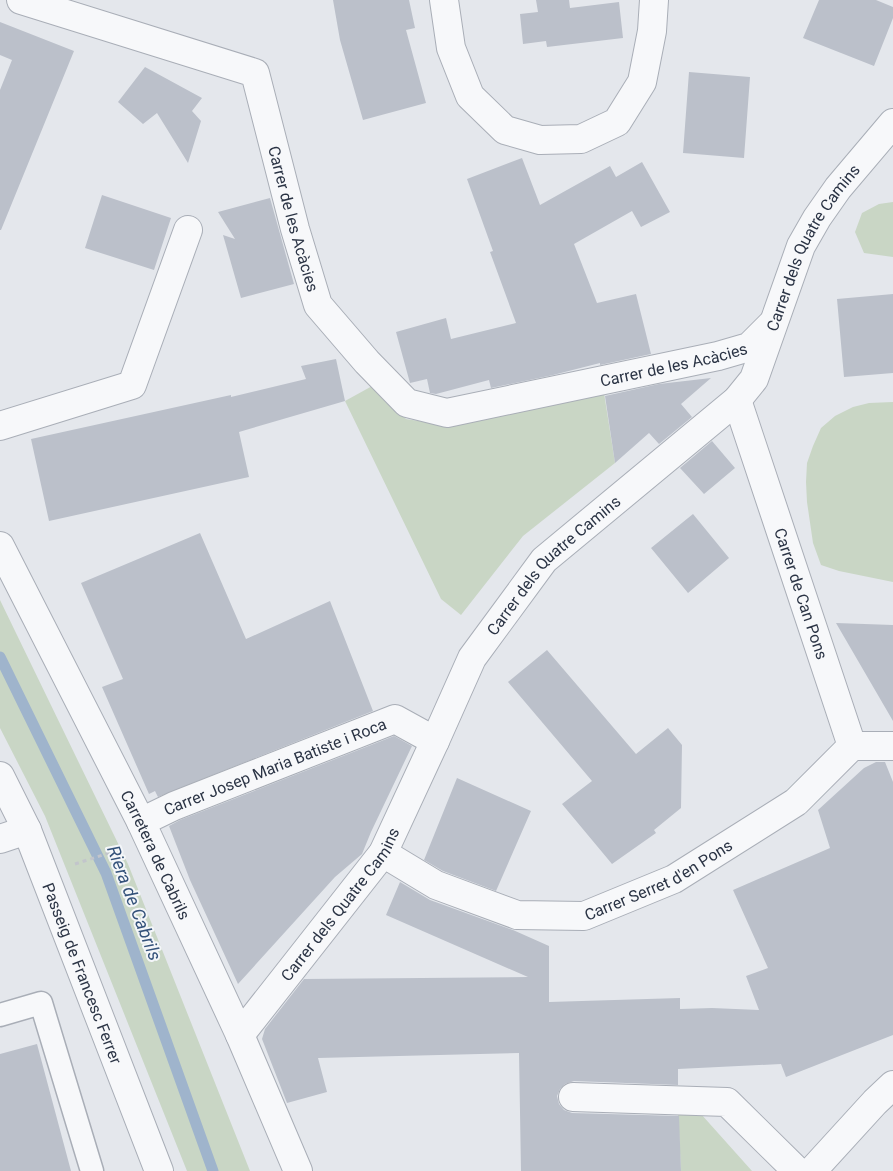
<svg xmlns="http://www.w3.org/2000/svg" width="893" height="1171" font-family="Roboto,sans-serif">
<rect width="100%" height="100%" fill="#e4e7ec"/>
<!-- green -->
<path fill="#c9d6c5" d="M893,202V257L864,253L855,232L862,213L879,204Z
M374,385L406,419L450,426L604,393L615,463L523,536L461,615L441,599L345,401Z
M893,402V582L839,571L821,565L813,543L807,502L806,482L807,463L813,446L821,428L835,416L853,407L869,403Z
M0,600L128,864L250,1171H187L45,816L0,728Z
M678,1113L701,1114L752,1171H681Z"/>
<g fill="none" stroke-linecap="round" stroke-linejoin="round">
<!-- stream -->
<path stroke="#9fb4cc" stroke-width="11" d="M0,657L106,873L213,1171"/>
</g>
<!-- building -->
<path fill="#bbc0ca" d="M333,0H409L415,28L406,30L426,103L363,120L340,40Z
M536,0H569L570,8L619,2L623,38L547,47L546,41L523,44L520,14L538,12Z
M819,0H876L893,7V18L874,66L803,38Z
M0,22L74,51L1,230H0V90L12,60L0,55Z
M145,67L202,98L192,111L201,121L188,163L157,113L143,124L118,102Z
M689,72L750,77L744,158L683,153Z
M522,158L540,205L610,166L616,177L642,162L670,212L641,227L632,211L574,244L597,303L636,294L651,354L600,365V363L553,375L491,388L489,380L436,394L430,393L427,379L410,383L396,332L446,318L451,339L516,323L490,252L493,251L467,179Z
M102,195L171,218L154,270L85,248Z
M270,198L294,284L241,298L223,235L235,239L218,212Z
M893,294V373L844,377L837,299Z
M336,359L345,401L239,432L249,477L49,521L31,439L231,395V397L306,379L301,366Z
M711,378L681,404L692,417L659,444L649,433L615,463L605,396L659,384Z
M712,441L735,468L704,494L680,468Z
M693,514L729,558L688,593L651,548Z
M200,533L246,639L330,601L373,711L158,797L155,791L149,794L102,687L123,679L81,583Z
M836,623L893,625V721Z
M547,650L636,754L668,728L682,745L681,808L654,830L656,833L612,864L562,804L592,781L508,682Z
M394,736L412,746L371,832L362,854L335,877L238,984L190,880L169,826L180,820Z
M876,762H885L893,782V1035L786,1077L781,1064L678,1069V1085L574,1081L565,1084L560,1089L557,1096L559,1104L564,1110L572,1113L679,1116L681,1171H521L519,1053L318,1058L327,1092L287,1103L262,1039L265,1029L304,979L528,977L386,915L400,882L430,900L513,930L549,946V1002L680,998V1009L712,1008L759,1010L746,976L768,968L733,890L830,848L818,810L864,768Z
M457,778L531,811L496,891L443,871L424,860Z
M37,1044L71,1171H0V1054Z"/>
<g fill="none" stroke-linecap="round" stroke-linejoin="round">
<defs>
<path id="service" d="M0,1015L41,1003L92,1171"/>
<path id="pedestrian" d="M573,1097L727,1102L797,1171"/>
<g id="minor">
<path id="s1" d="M21,0L255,73L295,229L318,305L367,362L407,403L447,413L718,356L749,347L771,325"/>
<path d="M444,0L451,48L470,96L505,130L540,140L581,139L617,122L642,82L652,31L654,0"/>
<path id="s2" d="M737,400L852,746H893"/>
<path d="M0,426L132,385L188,230"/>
<path id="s3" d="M0,776L27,830L159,1171"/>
<path id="s4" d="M141,822L174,806L395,719L435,741"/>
<path d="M0,839L27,830"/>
<path id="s5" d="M383,853L436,885L517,915L584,916L674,879L796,802L852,746"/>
<path id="s6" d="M240,1035L383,853L435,741L472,658L544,560L737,400L754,379L801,246L817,218L838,188L893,123"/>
<path d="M812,1171L875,1102L893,1085"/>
</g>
<g id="tertiary">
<path id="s7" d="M0,546L141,822L240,1035L298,1171"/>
</g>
</defs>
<!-- service casing -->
<use href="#service" stroke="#a9aeb7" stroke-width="25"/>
<!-- pedestrian casing -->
<use href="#pedestrian" stroke="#a9aeb7" stroke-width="30"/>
<!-- minor casing -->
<use href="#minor" stroke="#a9aeb7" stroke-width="30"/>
<!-- tertiary casing -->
<use href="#tertiary" stroke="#a9aeb7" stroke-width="30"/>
<!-- path -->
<path stroke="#c2c5cb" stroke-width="3" stroke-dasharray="4 4" stroke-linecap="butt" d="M75,864L115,851L116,850"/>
<!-- service -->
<use href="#service" stroke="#f7f8fa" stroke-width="22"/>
<!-- pedestrian -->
<use href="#pedestrian" stroke="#f7f8fa" stroke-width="28"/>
<!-- minor -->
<use href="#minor" stroke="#f7f8fa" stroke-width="28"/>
<!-- tertiary -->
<use href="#tertiary" stroke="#f7f8fa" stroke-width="28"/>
</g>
<g text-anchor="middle" stroke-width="4" stroke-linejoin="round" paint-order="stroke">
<!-- street labels -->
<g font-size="16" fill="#2b3445" stroke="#f4f6f9">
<text dy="6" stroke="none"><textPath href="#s1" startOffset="396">Carrer de les Acàcies</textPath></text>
<text dy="6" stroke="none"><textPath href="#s6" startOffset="990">Carrer dels Quatre Camins</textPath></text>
<text dy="6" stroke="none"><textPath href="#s1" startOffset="891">Carrer de les Acàcies</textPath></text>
<text dy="6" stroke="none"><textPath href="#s6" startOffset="570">Carrer dels Quatre Camins</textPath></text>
<text dy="6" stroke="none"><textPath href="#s2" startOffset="204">Carrer de Can Pons</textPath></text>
<text dy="6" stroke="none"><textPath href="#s4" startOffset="145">Carrer Josep Maria Batiste i Roca</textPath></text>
<text dy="6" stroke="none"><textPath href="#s7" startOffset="346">Carretera de Cabrils</textPath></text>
<text dy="6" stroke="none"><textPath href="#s5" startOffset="298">Carrer Serret d'en Pons</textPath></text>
<text dy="6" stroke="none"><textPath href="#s6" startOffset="165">Carrer dels Quatre Camins</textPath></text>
<text dy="6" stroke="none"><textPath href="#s3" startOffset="214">Passeig de Francesc Ferrer</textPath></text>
</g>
<!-- water labels -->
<g font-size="18" font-style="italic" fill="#34527a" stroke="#f4f6f9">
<text transform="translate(134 903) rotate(69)" y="6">Riera de Cabrils</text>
</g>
</g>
</svg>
